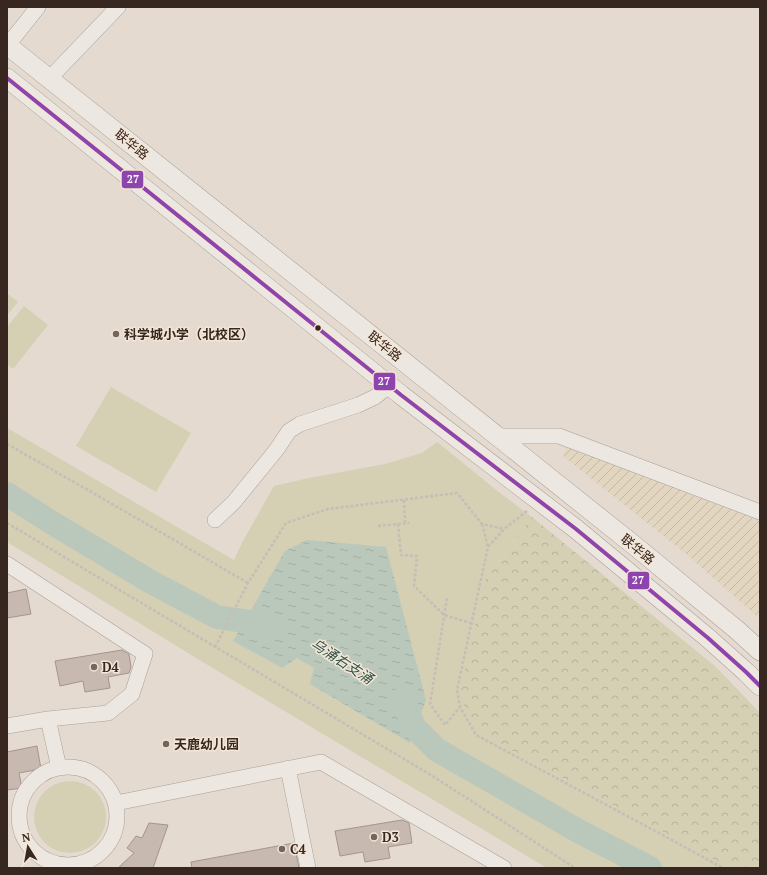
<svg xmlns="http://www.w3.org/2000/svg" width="767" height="875" font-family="'PT Serif','Noto Sans SC',serif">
<defs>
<pattern id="farmland-furrows" width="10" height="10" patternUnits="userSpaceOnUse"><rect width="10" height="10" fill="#e2d6c1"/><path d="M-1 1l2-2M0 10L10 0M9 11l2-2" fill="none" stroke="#c3b8a6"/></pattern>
<pattern id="forest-crowns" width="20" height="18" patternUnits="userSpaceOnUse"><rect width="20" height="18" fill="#d5cfb3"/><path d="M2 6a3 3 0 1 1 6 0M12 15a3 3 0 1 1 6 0" fill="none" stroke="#b8b29a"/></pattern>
<pattern id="water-ripples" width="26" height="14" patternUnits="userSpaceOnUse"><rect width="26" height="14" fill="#bac8bc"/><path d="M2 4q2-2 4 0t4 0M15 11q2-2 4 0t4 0" fill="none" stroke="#a1aca1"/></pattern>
</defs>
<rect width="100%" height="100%" fill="#e4dacf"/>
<!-- farmland -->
<path fill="url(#farmland-furrows)" d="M569,443L760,520V619L686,554L563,456Z"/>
<!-- green -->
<path fill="#d5cfb3" d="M7,293L18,302L7,315Z
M24,306L48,325L13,369L7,364V327Z
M111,387L191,433L156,492L76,446Z
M7,428L234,560L243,541L274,486L309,478L385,464L422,453L437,442L500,493L532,517L485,580L479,733L731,868H547L206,664L7,542Z
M34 817a36 36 0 1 1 72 0a36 36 0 1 1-72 0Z"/>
<!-- forest -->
<path fill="url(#forest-crowns)" d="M532,517L716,667L760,713V868H730L479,733L464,705L460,693L485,580Z"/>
<!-- water -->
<path fill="url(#water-ripples)" d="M307,540L386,547L426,700L410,743L310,684L314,668L297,658L282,668L233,641L285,551Z"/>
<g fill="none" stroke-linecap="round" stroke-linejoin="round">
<!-- river -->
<path stroke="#bac8bc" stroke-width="24" d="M7,494L54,524L151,582L217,617L277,626
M402,700L404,701L414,727L437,750L582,833L650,868"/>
</g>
<!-- building -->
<path fill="#c7b8b0" stroke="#a4968e" d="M26,589L31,614L7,618V593Z
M122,650L129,654L131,667L129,673L108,677L110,688L85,692L83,681L60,686L55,661Z
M37,746L41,769L19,773L22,788L7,790V752Z
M402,820L409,823L412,843L388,847L390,858L365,862L363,852L340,856L335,831Z
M149,823L168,825L153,868H118L134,853L127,848L136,836L142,838Z
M294,843L299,868H192L191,862Z"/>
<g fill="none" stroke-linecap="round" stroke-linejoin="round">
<defs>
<path id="minor" d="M7,46L38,7
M49,79L118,7
M498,436H559L760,512
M215,520L234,502L277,449L289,431L300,424L358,405L375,397L390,385
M7,564L145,654L132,694L108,713L48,719L7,726
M48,719L59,768
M19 816a49 49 0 1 1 98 0a49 49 0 1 1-98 0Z
M288,768L308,868
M116,803L321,762L504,868"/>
<path id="tertiary" d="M7,45L635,546L737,630L760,651
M7,78L401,395L576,529L708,638L746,672L760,686"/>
</defs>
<!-- minor casing -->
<use href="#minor" stroke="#a9a098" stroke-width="16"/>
<!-- tertiary casing -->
<use href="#tertiary" stroke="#a9a098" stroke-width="20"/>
<!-- path -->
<path stroke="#c5bdb7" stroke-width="2.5" stroke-dasharray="3 2" stroke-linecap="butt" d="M7,444L88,490L248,583
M404,500L405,523
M527,511L504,529L488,547L457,690L460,707L476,735L670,839L723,868
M7,523L431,775L575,868
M398,524L401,555L417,556L414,586L444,615L471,623
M482,524L488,547
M378,526L409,523
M447,598L430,704L445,725L460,707
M215,647L248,583L286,523L328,509L457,493L482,524L504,529"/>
<!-- minor -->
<use href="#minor" stroke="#ece7e0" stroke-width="15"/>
<!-- tertiary -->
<use href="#tertiary" stroke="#ece7e0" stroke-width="19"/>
<defs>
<path id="bus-1" d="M7,78L401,395L576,529L708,638L746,672L760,686"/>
</defs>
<!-- bus-1 casing -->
<use href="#bus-1" stroke="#f4e6d6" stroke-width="7"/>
<!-- bus-1 -->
<use href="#bus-1" stroke="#8e44ad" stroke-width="4"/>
</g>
<!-- markers -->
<circle fill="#382720" stroke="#f4e6d6" stroke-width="1.5" cx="318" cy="328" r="3.5"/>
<g fill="#74665d" stroke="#f4e6d6" stroke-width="1.5">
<circle cx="116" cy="334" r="4"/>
<circle cx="94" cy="667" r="4"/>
<circle cx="166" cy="744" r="4"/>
<circle cx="374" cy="837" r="4"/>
<circle cx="282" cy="849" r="4"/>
</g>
<g text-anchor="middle" stroke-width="3" stroke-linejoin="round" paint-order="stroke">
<!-- street labels -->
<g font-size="13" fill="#382720" stroke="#f4e6d6">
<text transform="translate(132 144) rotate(39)" y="5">联华路</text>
<text transform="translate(385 346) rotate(39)" y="5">联华路</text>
<text transform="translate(638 549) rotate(39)" y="5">联华路</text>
</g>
<!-- poi labels -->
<g font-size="13" font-weight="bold" fill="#382720" stroke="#f4e6d6" text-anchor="start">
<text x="124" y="339">科学城小学（北校区）</text>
<text x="102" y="672">D4</text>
<text x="174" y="749">天鹿幼儿园</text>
<text x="382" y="842">D3</text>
<text x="290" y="854">C4</text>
</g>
<!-- water labels -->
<g font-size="14" font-style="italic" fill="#31564d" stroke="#f4e6d6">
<text transform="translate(342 661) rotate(33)" y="5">乌涌右支涌</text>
</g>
</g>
<g stroke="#f4e6d6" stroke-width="1.5">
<rect x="121" y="170" width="23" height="19" rx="4" fill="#8e44ad"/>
<rect x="373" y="372" width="23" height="19" rx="4" fill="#8e44ad"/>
<rect x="627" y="571" width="23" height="19" rx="4" fill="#8e44ad"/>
</g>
<g font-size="11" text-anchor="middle" font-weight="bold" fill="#fff">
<text x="133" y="183">27</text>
<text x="384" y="385">27</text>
<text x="638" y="584">27</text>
</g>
<!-- border -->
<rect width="767" height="875" fill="none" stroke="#382720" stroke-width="16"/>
<!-- north arrow -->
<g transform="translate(28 847) rotate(349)" stroke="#f4e6d6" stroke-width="3" paint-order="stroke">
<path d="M0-3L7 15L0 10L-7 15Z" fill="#382720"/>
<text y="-6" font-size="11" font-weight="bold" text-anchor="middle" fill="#382720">N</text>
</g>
</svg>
